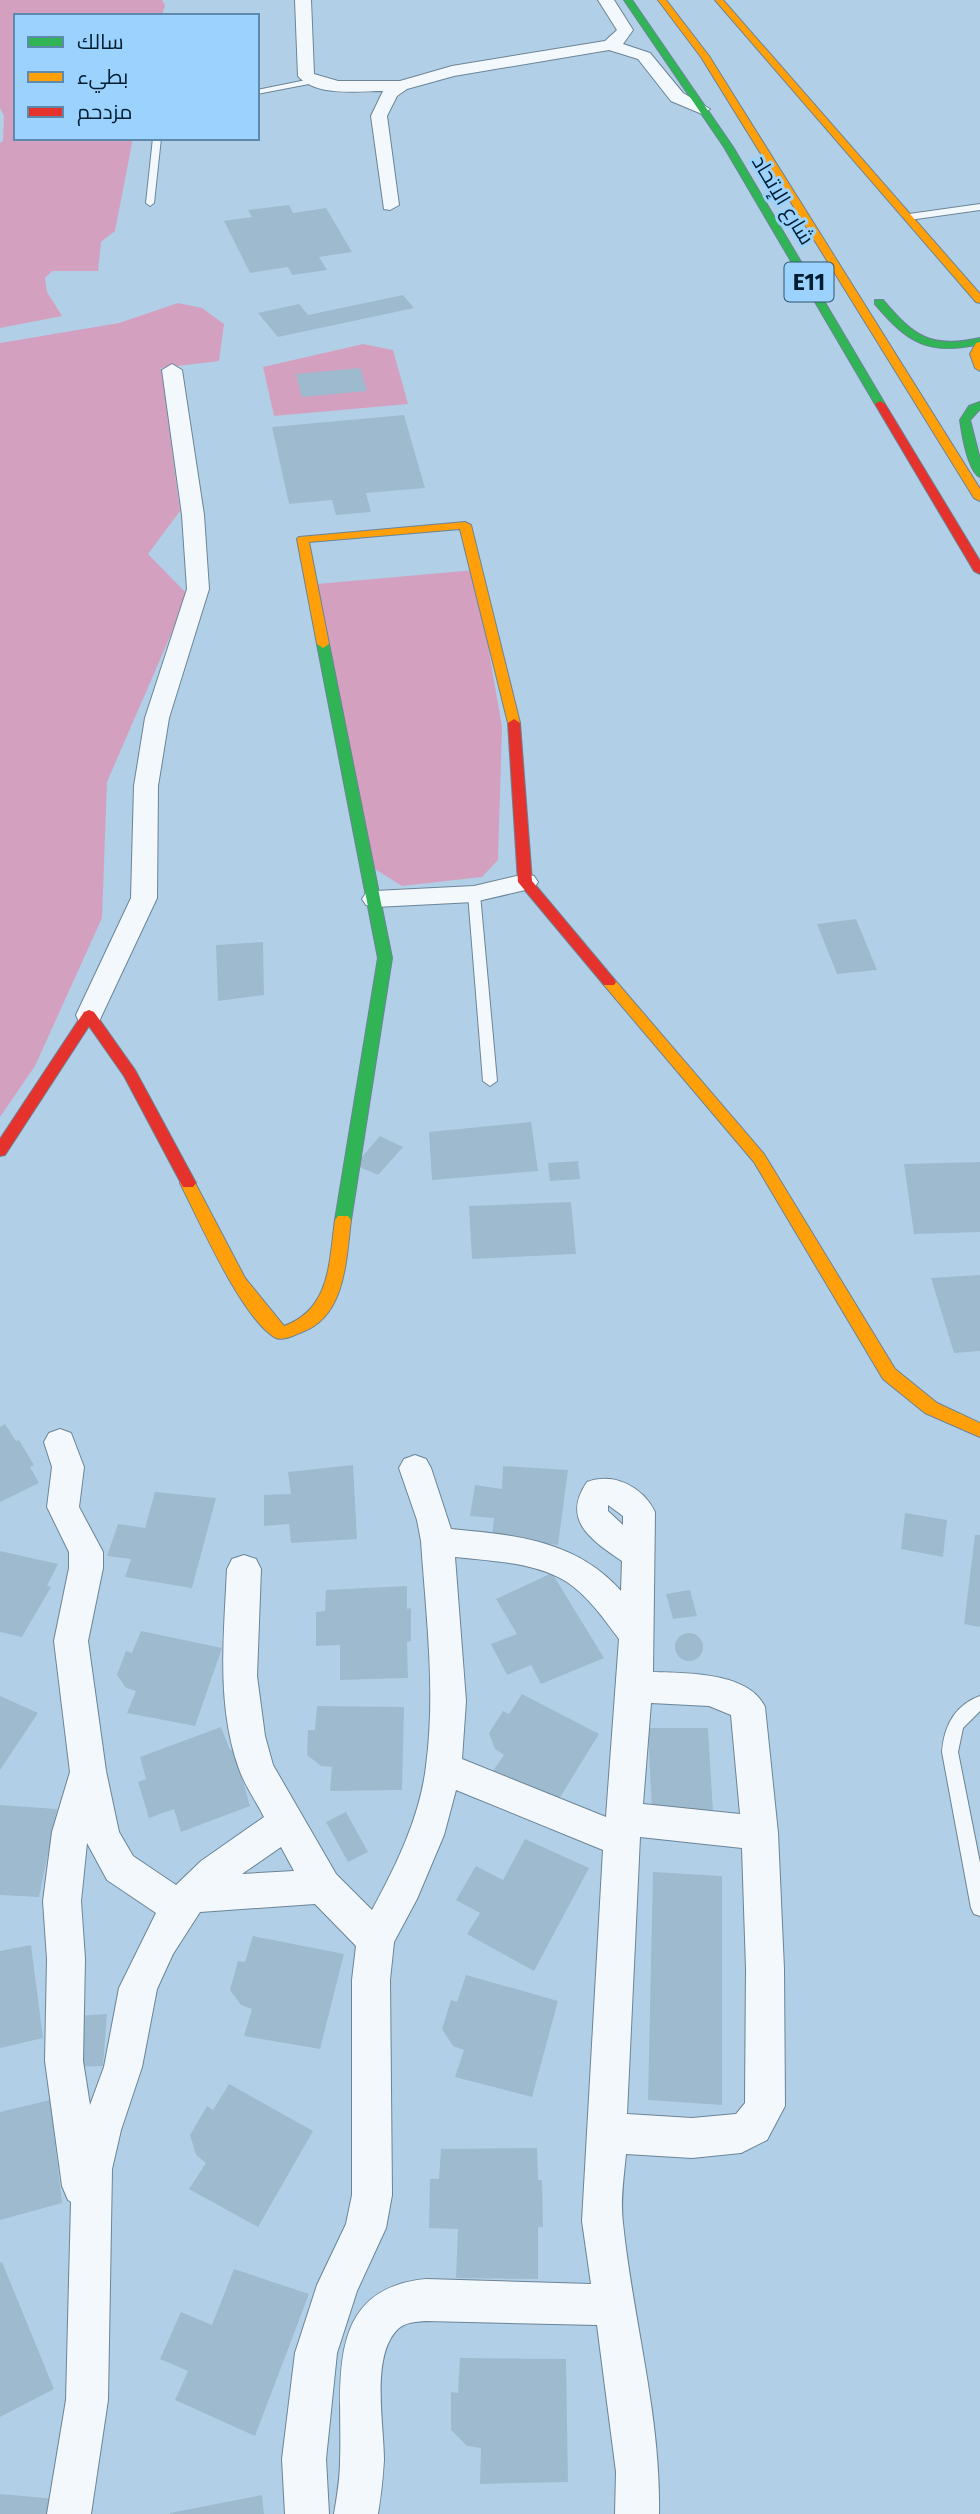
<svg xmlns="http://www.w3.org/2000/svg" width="980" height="2514" font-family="'Fira Sans',Cairo,sans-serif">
<rect width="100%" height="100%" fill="#b1d0e8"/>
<!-- green -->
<path fill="#d3a1bf" d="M0,0H162L165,5L162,16H16V138H133L115,231L101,242L98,271H52L45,278L47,292L62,316L0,328V143L3,141L4,116L0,108Z
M178,303L202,308L224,324L219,361L161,368L180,511L148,554L188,595L107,782L102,918L35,1066L0,1117V343L119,323Z
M363,344L393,350L408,404L274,416L263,367Z
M475,570L502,727L498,860L482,877L402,886L370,866L317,584Z"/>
<!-- building -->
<path fill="#9ebacf" d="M289,205L293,213L326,208L352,252L319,257L327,270L292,275L288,267L250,273L224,221L252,217L248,210Z
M403,295L414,308L278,337L258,313L299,304L308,315Z
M360,368L367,391L302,397L296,374Z
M404,415L425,488L366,493L371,512L336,515L332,500L289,504L272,427Z
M856,919L877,970L837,974L817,924Z
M263,942L264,995L218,1001L216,945Z
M531,1122L538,1171L432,1180L429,1132Z
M380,1136L403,1147L378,1175L355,1165Z
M578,1161L580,1179L550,1181L548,1163Z
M980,1162V1232L914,1234L904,1164Z
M571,1202L576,1254L472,1259L469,1206Z
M980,1275V1351L954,1353L931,1278Z
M5,1424L16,1441L19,1440L34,1465L30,1467L39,1483L0,1502V1427Z
M353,1465L357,1539L291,1543L289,1524L264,1526V1495L291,1494L288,1472Z
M503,1466L568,1470L558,1545L492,1537L494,1518L470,1516L475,1485L502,1489Z
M155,1492L216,1498L192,1588L125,1577L131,1559L107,1556L118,1524L145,1528Z
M905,1513L947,1520L943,1557L901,1549Z
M975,1535H980V1627L964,1624Z
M0,1551L58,1564L47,1586L51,1587L22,1637L0,1632Z
M552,1573L604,1658L541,1684L531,1665L507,1675L491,1644L517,1634L496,1599Z
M407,1586V1609L411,1608V1641L407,1642L408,1678L340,1680V1645L316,1646V1612L325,1611L326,1590Z
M690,1590L697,1616L673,1619L666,1594Z
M141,1631L222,1648L195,1726L127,1713L136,1691L126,1688L117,1675L126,1651L132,1653Z
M675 1647a14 14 0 1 1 28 0a14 14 0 1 1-28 0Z
M522,1694L599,1734L554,1807L490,1775L504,1755L495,1749L489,1733L503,1711L509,1714Z
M0,1696L38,1713L0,1770Z
M317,1706L404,1707L402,1790L330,1791L332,1767L321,1766L307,1755L308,1730H315Z
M221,1727L230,1750L234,1749L250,1806L181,1832L174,1809L149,1818L138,1782L146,1779L140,1757Z
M648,1728H708L713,1812L652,1813Z
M0,1805L57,1809L39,1897L0,1895Z
M346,1812L368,1852L348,1862L326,1822Z
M525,1839L589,1868L534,1971L467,1934L480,1913L456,1900L476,1866L503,1880Z
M653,1872L722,1876V2105L648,2100Z
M253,1936L344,1954L320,2049L244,2036L252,2009L241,2005L230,1990L238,1961L245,1962Z
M31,1945L43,2038L0,2048V1951Z
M466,1975L558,2001L532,2097L455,2077L464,2050L453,2046L442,2029L451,2000L457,2002Z
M107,2014L103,2066L73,2067L77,2016Z
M229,2084L313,2131L258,2227L189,2189L206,2163L196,2155L190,2135L207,2106L213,2110Z
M50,2100L62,2203L0,2220V2112Z
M537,2148L538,2180H542L543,2227H538V2279L456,2278L458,2229L429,2228L430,2179H439L441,2149Z
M2,2262L54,2389L0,2417V2263Z
M234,2269L309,2294L255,2436L175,2400L188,2371L160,2359L181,2312L212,2325Z
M460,2358L566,2359L568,2482L480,2484L481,2448L467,2446L451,2430V2392L458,2393Z
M0,2494L56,2499L52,2514H0Z
M262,2495L264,2514H170V2513Z"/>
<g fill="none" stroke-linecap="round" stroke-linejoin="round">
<defs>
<path id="lane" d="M311,79L315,81L314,83L257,94V90Z
M153,138H161L154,203L150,206L146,203Z
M980,204V210L909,220L905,217L909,214Z
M474,890L480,894L497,1081L490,1086L483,1081L468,894Z
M980,1696V1711L963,1728L958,1752L980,1863V1916L974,1914L971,1908L942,1752C944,1726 955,1705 980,1696Z"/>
<path id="street" d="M295,0H311L314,74L338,81H400L452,66L605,41L617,30L598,0H614L633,30L623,44L650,53L683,93L710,109L702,114L671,101L638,59L609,50L454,76L407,89L397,96L387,116L399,205L390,210L384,209L371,116L383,91C358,91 316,97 298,76Z
M172,364L182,370L204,515L209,589L169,718L158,786L157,898L102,1015L99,1022L89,1024L79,1022L76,1015L131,898L134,786L145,718L187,589L182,515L162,370Z
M525,874L534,876L538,882L534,888L474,902L375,907L366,905L362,899L366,893L375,891L474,886Z
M60,1429L71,1433L84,1467L79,1507L103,1552V1568L88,1641L106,1771L119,1832L133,1856L176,1885L201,1861L264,1817C256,1801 245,1786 239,1769C216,1705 224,1635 227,1569L232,1559L244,1555L256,1559L261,1569L257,1676L265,1736L273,1765L336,1874L372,1910C396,1866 420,1817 426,1766C436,1691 426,1615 421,1541L417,1520L399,1468L404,1459L415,1455L426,1459L431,1468L451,1529C515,1535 576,1540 621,1591L622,1561C591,1540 561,1520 587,1482C614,1472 643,1487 655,1512L653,1672C686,1673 749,1672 765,1707L778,1833L784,1969L785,2106L767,2140L741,2153L692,2158L626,2154C624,2176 620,2201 623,2223C633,2321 661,2415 659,2514H615L616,2472L597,2325L426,2321C415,2322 404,2322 396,2331C371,2359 384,2425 384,2460C383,2478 381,2496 378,2514H334C337,2496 340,2479 340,2461C343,2385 322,2289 426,2279L591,2284L582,2221L603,1850L456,1790L444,1835L417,1899L394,1942L390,1980L392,2195L386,2228L357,2291L337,2353L326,2459L329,2514H285L282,2459L295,2353L317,2285L346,2224L352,2195V1980L356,1946L315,1904L200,1912L173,1954L157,1989L142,2067L121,2130L112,2169L108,2400L91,2514H47L66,2400L71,2202L68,2200L62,2186L45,2061L47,1959L43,1901L52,1832L70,1772L54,1641L69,1568V1552L47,1507L52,1467L44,1442L49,1433ZM608,1505L623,1516V1525L608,1511ZM455,1557C491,1561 536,1562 567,1582C588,1596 604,1619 619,1639L606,1817L462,1759L466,1701ZM651,1703L709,1706L731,1715L740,1814L643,1804ZM640,1837L742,1848L746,1969L745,2103L736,2114L692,2118L627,2114ZM87,1843L107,1880L156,1913L119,1988L104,2067L90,2105L83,2061L85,1959L81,1901ZM281,1847L294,1871L242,1874Z"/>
<path id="fast" d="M624,0H632L733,147L885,404L884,406L875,404L724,147Z
M875,300H883C914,337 931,349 980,338V344C929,356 908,343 875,304Z
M980,402V409L970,420L980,459V477C968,471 962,434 960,420L969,406Z
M323,640L329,644L392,958L351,1220L343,1226L335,1220L378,958L317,644Z"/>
<path id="slow" d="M658,0H666L709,56L980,489V501L974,498L701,57Z
M715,0H723L980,294V303L976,302Z
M980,342V371L975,368L970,354L976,343Z
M465,522L471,525L520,723L518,726L514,727L508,723L460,529L309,542L329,644L323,648L317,644L297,539L299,537Z
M609,977L614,979L764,1154L895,1369L937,1403L980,1423V1437L925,1413L883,1379L754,1162L604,985L602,982Z
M188,1177L193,1179L245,1278L284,1326C331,1309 329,1262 335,1220L338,1216H348L351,1220C346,1259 346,1316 302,1332C295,1335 283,1341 276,1338C243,1321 198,1218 180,1183Z"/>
<path id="jam" d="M880,401L885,404L980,561V574L974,571L875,404Z
M514,719L520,723L532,881L614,979L616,982L614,985H604L518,882L508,723Z
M89,1010L94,1012L135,1070L196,1183L193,1187H183L124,1076L89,1026L5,1155L0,1156V1139L84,1012Z"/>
</defs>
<!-- lane casing -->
<use href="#lane" stroke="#6b8496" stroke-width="2"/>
<!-- street casing -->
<use href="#street" stroke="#6b8496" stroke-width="2"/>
<!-- fast casing -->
<use href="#fast" stroke="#6b8496" stroke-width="2"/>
<!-- slow casing -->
<use href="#slow" stroke="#6b8496" stroke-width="2"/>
<!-- jam casing -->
<use href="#jam" stroke="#6b8496" stroke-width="2"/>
<!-- lane -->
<use href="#lane" fill="#f3f8fc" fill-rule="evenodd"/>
<!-- street -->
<use href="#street" fill="#f3f8fc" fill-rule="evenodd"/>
<!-- fast -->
<use href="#fast" fill="#30b455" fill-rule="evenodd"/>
<!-- slow -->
<use href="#slow" fill="#ff9f0a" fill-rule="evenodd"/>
<!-- jam -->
<use href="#jam" fill="#e5322d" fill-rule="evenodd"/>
</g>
<g text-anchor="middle" stroke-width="6" stroke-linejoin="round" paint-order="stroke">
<!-- far-street labels -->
<g font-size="21" fill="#001d31" stroke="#9bd3fe">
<text transform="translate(783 200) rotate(59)" y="7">شارع الإتحاد</text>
</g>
<!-- shield labels -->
<rect fill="#9bd3fe" stroke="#2e546e" stroke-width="2" x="784.5" y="262.5" width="49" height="39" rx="5"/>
<g font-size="23" font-weight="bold" fill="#001d31">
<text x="809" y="290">E11</text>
</g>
</g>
<!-- legend -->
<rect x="14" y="14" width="245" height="126" fill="#9bd3fe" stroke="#5d8aac" stroke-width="2"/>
<rect x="28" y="37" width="35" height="10" fill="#30b455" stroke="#5d8aac" stroke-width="2"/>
<text x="77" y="49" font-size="21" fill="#001d31">سالك</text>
<rect x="28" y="72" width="35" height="10" fill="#ff9f0a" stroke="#5d8aac" stroke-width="2"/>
<text x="77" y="84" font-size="21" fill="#001d31">بطيء</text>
<rect x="28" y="107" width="35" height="10" fill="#e5322d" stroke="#5d8aac" stroke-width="2"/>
<text x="77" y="119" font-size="21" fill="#001d31">مزدحم</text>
</svg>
